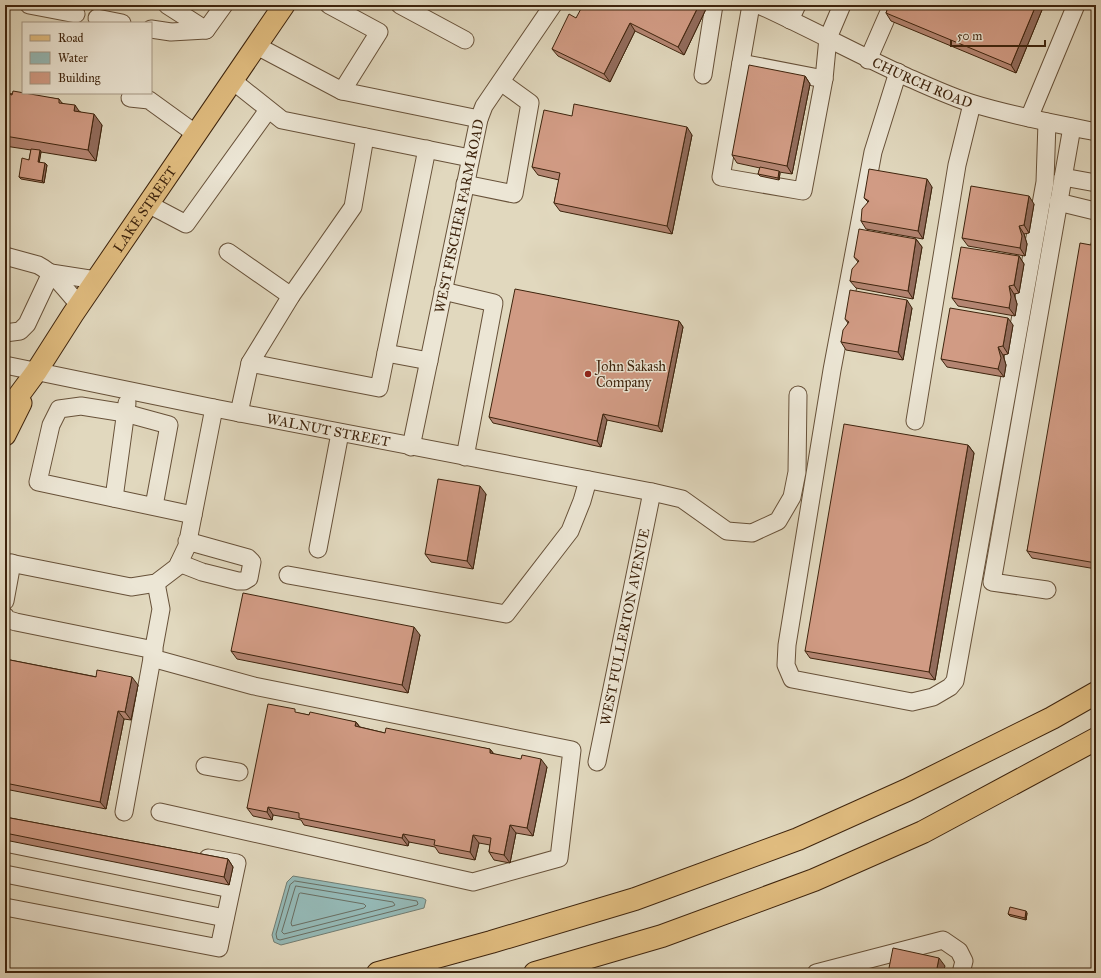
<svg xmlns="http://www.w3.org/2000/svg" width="1101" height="978" font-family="'IM FELL Great Primer',serif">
<rect width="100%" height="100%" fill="#e1d8be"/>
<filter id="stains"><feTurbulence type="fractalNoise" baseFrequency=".005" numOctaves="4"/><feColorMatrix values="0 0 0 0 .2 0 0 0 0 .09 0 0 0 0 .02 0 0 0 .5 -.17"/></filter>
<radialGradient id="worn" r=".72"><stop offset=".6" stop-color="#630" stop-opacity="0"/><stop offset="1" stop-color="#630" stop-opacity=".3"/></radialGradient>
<!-- water -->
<path fill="#95b9b6" stroke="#727d72" d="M293,876L423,898L426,900L424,908L281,945L274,942L272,935L287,882Z"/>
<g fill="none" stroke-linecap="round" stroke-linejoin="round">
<!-- shore -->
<path stroke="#6a6e62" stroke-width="1" d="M295,881L417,901L418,904L417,905L280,940L277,939L276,934L290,885Z
M296,886L393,902L395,905L393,906L284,934L282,932Z
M301,893L364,904L366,906L364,908L292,926L291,923L299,894Z"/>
<defs>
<g id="minor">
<path d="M29,5L76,14"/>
<path d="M167,5L206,30L224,5"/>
<path d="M400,5L465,40"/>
<path d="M751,5L721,177L803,191L824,79L828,38L842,5"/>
<path id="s1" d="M759,5C809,28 857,54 907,77C928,86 949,96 971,103C1012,116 1054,123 1096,132"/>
<path d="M97,18L122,23"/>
<path d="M790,20L797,5"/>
<path d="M151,29L171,32L206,30"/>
<path d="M257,46L342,91L379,32L329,5"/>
<path d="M868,60L892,5"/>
<path d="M741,63L824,79"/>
<path d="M898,72L873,152L832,370L787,645L786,665L792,679L912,702L933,697L950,687L955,681L1045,182L1047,122"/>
<path d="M703,75L714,5"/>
<path d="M233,81L282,120L470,158"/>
<path d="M342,91L479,119"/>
<path d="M130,98L149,100L196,134"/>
<path d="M1029,118L1076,5"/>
<path d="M1063,177L1096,183"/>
<path d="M465,184L514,194L530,103L501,82"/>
<path d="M1058,202L1095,211"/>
<path d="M148,204L186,224L268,110"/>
<path d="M228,252L291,296"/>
<path d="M5,256L38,265C55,274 67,291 79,305"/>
<path d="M51,273L96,280"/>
<path d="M443,291L494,303L465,457"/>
<path d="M5,333L20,331L27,324L51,273"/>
<path d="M386,353L429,361"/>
<path d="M250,363L379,388L427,149"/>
<path id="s2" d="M5,365L214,408L652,492L682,499L727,531L752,533L778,521L792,497L797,472L798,395"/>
<path d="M239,413L250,363L291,296L353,207L365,137"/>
<path d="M915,421L957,165L972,104"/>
<path id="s3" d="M411,447L479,119L484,106L553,5"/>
<path d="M114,498L127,403"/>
<path d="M154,506L169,425L125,413L81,406L59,409L51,425L38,482L193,515"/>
<path d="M318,549L340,433"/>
<path d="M5,562L131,587L156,583L177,567L187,546L214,408"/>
<path d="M179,563L202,572L238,581H244L249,578L252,562L248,558L187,541"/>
<path d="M288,575L506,614L570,531L582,501L588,480"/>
<path d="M1047,590L992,582L1072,127"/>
<path d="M5,601L12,563"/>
<path d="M5,616L6,619L16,622L154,650"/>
<path d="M152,658L254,686L572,750L559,858L473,882L160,812"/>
<path id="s4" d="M597,762L652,492"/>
<path d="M205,766L239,772"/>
<path d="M124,812L161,609L156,583"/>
<path d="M5,843L231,889"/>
<path d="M5,874L225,918"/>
<path d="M5,907L219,948L237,863L208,858"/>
<path d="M816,973L943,940L959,951L964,961L961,973"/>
</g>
<g id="major">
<path id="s5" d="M5,414L36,372L73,314L284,5"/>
<path d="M5,435L21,403"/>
</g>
<path id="highway" d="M378,973L491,942L635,899L798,839L907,790L1052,718L1096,693
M535,973L662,936L814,880L923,832L1096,739"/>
</defs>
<!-- minor casing -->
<use href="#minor" stroke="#675139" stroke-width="19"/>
<!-- major casing -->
<use href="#major" stroke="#3e240d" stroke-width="23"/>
<!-- highway casing -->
<use href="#highway" stroke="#3e240d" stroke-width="24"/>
<!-- minor -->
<use href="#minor" stroke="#ece6d5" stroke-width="17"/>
<!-- major -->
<use href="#major" stroke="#e0bc7f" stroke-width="21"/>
<!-- highway -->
<use href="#highway" stroke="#e0bc7f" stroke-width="22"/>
</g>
<!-- wall -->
<path fill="#b48572" stroke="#3e240d" d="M889,5H1044L1016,73L891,21L886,13Z
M706,9L684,55L635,31L610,82L558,56L552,49L576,18Z
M805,76L810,84L792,174L779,172L780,173L779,180L760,176L758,174L760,168L737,163L732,155Z
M5,93L59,99L62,103L79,111L102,125L96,161L41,152L39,162L47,165L44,183L21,179L19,177L29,160L31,150L5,146Z
M572,116L692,135L672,234L560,211L554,203L559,180L538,175L532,167Z
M932,187L923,239L866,229L861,221L868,202L864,198Z
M1034,204L1029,233L1024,234L1027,244L1025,256L968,246L962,238Z
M1096,217V569L1032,558L1027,551L1091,245Z
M916,239L922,247L913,299L856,288L850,281L858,262L854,257Z
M1019,256L1024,264L1019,293L1014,294L1017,304L1015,316L958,306L952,298Z
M912,308L903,360L846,350L841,342L848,323L845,319Z
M679,321L683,327L662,432L607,420L601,447L493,423L489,417Z
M1013,325L1008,354L1003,355L1006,365L1004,377L947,367L941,359Z
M968,445L974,453L935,680L810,658L805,651Z
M486,494L473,569L431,562L425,554Z
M420,635L408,693L237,659L231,651Z
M5,659L138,685L131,720L124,719L106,809L5,789Z
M298,713L309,715L356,722L360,727L385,733L490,749L494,754L547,767L533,836L516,833L510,863L494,860L489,852L490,845L479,843L475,860L439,853L435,847L409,842L408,846L304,825L301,820L273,815L272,820L253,816L247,808Z
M5,817L228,859L233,867L229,885L5,840Z
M1027,913L1026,920L1010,916L1008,914Z"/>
<!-- shaded-wall -->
<path fill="#926c5c" stroke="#3e240d" d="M699,5H704L706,9L684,55L678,47Z
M1036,5H1044L1016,73L1011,65Z
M630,23L635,31L610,82L604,74Z
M805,76L810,84L792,174L787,166Z
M75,105L83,117L74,111Z
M94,114L102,125L96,161L88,150Z
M687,127L692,135L672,234L667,226Z
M40,150L41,152L39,164L38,162Z
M45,163L47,165L44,183L42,181Z
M779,171L780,173L779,180L778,178Z
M927,179L932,187L923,239L918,231Z
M1029,196L1034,204L1029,233L1024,225Z
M1019,226L1024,234L1027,244L1025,256L1020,248Z
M916,239L922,247L913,299L908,291Z
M1019,256L1024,264L1019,293L1014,285Z
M1009,286L1014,294L1017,304L1015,316L1009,308Z
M907,300L912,308L903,360L898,352Z
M1008,318L1013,325L1008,354L1003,346Z
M679,321L683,327L662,432L658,426Z
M998,347L1003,355L1006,365L1004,377L998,369Z
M603,414L607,420L601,447L597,441Z
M968,445L974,453L935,680L929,672Z
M480,486L486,494L473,569L467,561Z
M414,627L420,635L408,693L402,685Z
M132,677L138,685L131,720L125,712Z
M118,711L124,719L106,809L100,802Z
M356,722L361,729L355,726Z
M490,749L496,757L490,753Z
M541,759L547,767L533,836L527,828Z
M268,807L273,815L272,820L267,812Z
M510,825L516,833L510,863L504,855Z
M403,834L409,842L408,846L402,838Z
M473,835L479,843L475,860L470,852Z
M228,859L233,867L229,885L224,877Z
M1026,911L1027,913L1026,920L1025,918Z
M939,958L945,966L943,973H936Z"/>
<!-- building -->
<path fill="#d19b84" stroke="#3e240d" d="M583,5H699L678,47L630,23L604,74L552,49L569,14L576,18Z
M889,5H1036L1011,65L886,13Z
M749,65L805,76L787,166L732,155Z
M13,91L59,99V103L75,105L74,111L94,114L88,150L5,136V93L12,95Z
M574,104L687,127L667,226L554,203L560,173L532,167L544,110L572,116Z
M31,149L40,150L38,162L45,163L42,181L19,177L22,158L29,160Z
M760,167L779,171L778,178L758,174Z
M869,169L927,179L918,231L861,221L862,209L869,201L864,198Z
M971,186L1029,196L1024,225L1019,226L1022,236L1020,248L962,238Z
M1096,217V563L1027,551L1080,243L1091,245Z
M859,229L916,239L908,291L850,281L852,269L859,261L854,257Z
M961,247L1019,256L1014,285L1009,286L1011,297L1009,308L952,298Z
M515,289L679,321L658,426L603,414L597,441L489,417Z
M850,290L907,300L898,352L841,342L843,330L849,322L845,319Z
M950,308L1008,318L1003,346L998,347L1001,358L998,369L941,359Z
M844,424L968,445L929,672L805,651Z
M438,479L480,486L467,561L425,554Z
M243,593L414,627L402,685L231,651Z
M5,659L96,677L97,670L132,677L125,712L118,711L100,802L5,783Z
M268,704L295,709V712L309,715L310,712L356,722L355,726L385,733L386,728L490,749V753L521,759L522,755L541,759L527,828L510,825L504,855L489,852L491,838L473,835L470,852L434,845L435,840L403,834L402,838L299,818V813L268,807L267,812L247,808Z
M5,817L228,859L224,877L5,833Z
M1010,907L1026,911L1025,918L1008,914Z
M893,948L939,958L936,973H888Z"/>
<!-- markers -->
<circle fill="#8f2418" stroke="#ece6d5" stroke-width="1.5" cx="588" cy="374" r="4"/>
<g text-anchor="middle" stroke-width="3" stroke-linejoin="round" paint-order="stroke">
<!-- street labels -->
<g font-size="14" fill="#3e240d" stroke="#ece6d5">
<text dy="5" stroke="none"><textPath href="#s1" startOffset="181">CHURCH ROAD</textPath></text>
<text dy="5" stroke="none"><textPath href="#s5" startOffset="248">LAKE STREET</textPath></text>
<text dy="5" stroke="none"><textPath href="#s3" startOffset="236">WEST FISCHER FARM ROAD</textPath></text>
<text dy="5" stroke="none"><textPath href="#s2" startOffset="330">WALNUT STREET</textPath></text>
<text dy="5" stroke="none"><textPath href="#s4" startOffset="138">WEST FULLERTON AVENUE</textPath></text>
</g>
<!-- poi labels -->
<g font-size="14" fill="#3e240d" stroke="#ece6d5" text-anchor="start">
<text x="596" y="371">John Sakash<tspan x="596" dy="16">Company</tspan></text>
</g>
</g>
<!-- margin -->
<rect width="1101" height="978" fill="none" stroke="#e1d8be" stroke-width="20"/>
<rect x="6" y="6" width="1089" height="966" fill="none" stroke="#3e240d" stroke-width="2"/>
<rect x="10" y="10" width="1081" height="958" fill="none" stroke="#3e240d"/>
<!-- legend -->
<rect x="22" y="22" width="130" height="72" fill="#ece6d5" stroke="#a69885"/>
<rect x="30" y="35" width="20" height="6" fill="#e0bc7f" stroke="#a69885"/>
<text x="58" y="42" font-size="12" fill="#3e240d">Road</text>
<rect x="30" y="52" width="20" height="12" fill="#95b9b6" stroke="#a69885"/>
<text x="58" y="62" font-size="12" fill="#3e240d">Water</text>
<rect x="30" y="72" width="20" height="12" fill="#d19b84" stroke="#a69885"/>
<text x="58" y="82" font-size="12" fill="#3e240d">Building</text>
<!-- scale -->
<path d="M951 40v6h94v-6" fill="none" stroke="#3e240d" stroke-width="2"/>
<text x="957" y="40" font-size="12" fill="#3e240d" stroke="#ece6d5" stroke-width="3" paint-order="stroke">50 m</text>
<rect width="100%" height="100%" filter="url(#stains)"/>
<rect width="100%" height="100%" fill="url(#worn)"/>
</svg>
